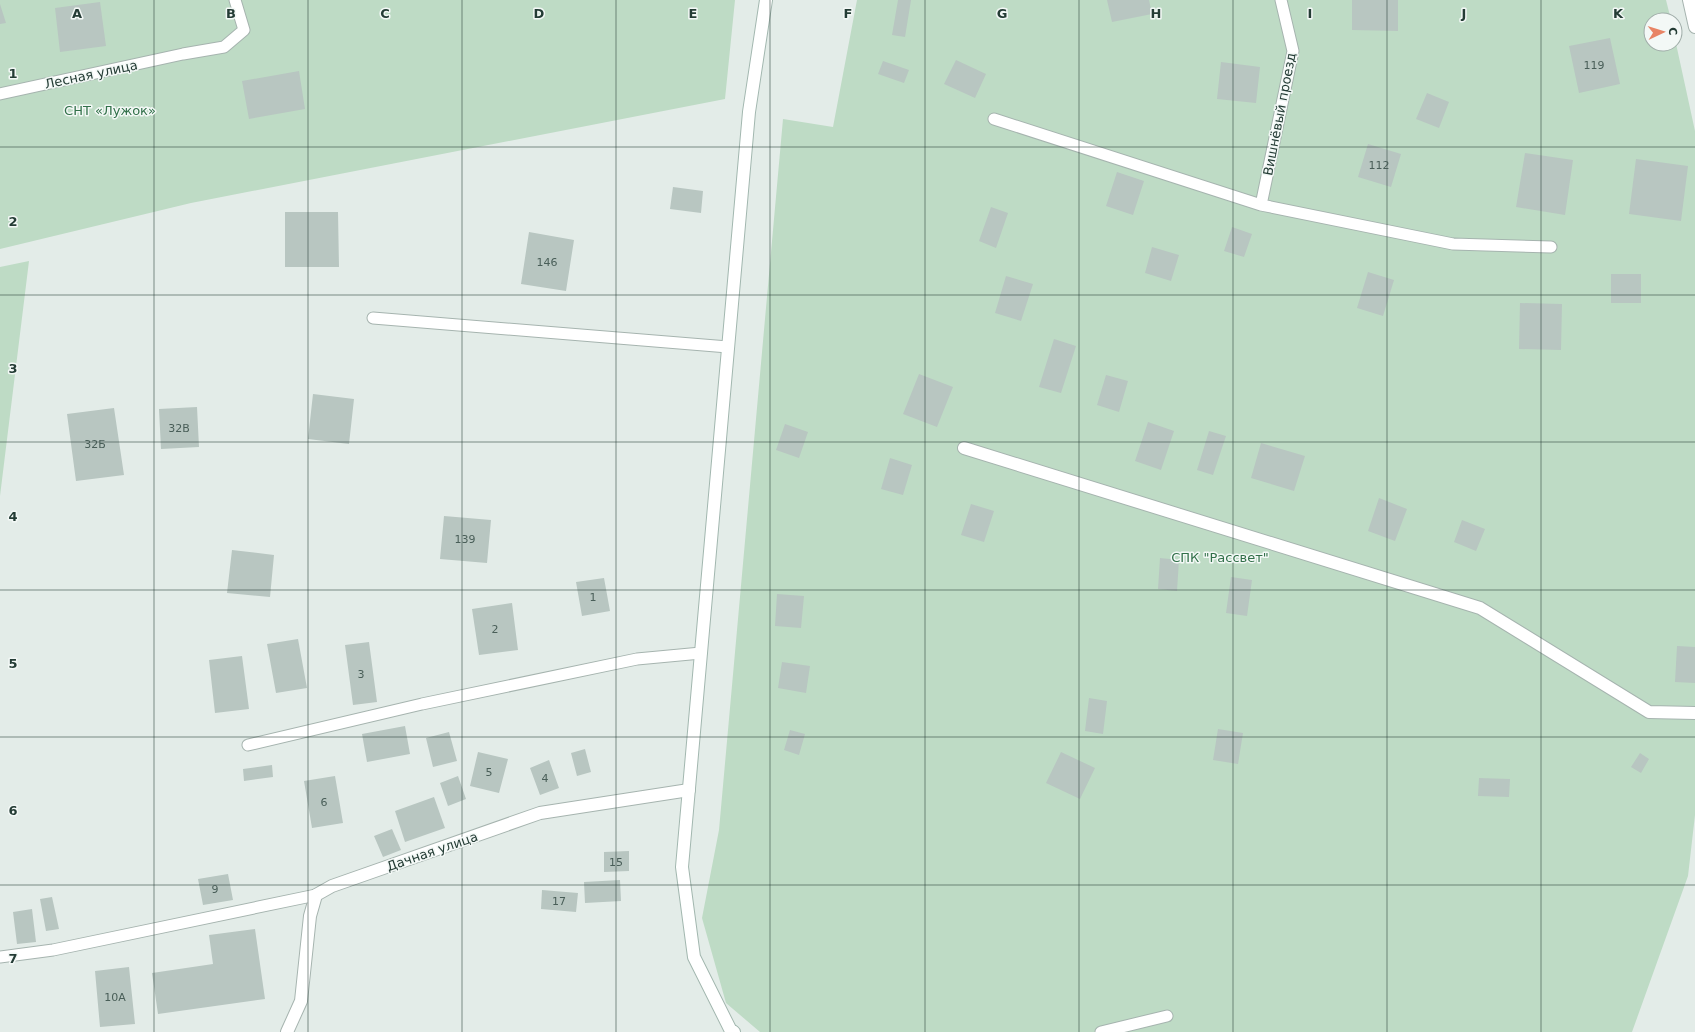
<svg xmlns="http://www.w3.org/2000/svg" width="1695" height="1032" font-family="'DejaVu Sans',sans-serif">
<rect width="100%" height="100%" fill="#e3ece8"/>
<!-- green -->
<path fill="#bedbc5" d="M0,0H735L725,99L191,203L0,249Z
M857,0H1666L1671,20H1651V44H1675V39L1695,131V815L1688,876L1632,1032H760L726,1003L702,918L719,830L783,119L833,127Z
M29,261L0,496V267Z"/>
<!-- building -->
<path fill="#b8c6c1" d="M898,0H911L905,37L892,35Z
M1107,0H1149L1152,14L1112,22Z
M1352,0H1398V31L1352,30Z
M100,2L106,46L60,52L55,8Z
M0,4L6,23L0,24Z
M1610,38L1620,84L1579,93L1569,46Z
M956,60L986,74L975,98L944,84Z
M883,61L909,70L904,83L878,74Z
M1221,62L1260,67L1256,103L1217,99Z
M299,71L305,109L249,119L242,81Z
M1427,93L1449,102L1439,128L1416,119Z
M1368,144L1401,154L1391,187L1358,177Z
M1525,153L1573,160L1565,215L1516,207Z
M1636,159L1688,166L1681,221L1629,214Z
M1117,172L1144,181L1133,215L1106,206Z
M673,187L703,191L701,213L670,209Z
M991,207L1008,213L996,248L979,241Z
M285,212H338L339,267H285Z
M1232,227L1252,234L1244,257L1224,251Z
M529,232L574,240L566,291L521,284Z
M1152,247L1179,255L1171,281L1145,273Z
M1368,272L1394,280L1383,316L1357,308Z
M1611,274H1641V303H1611Z
M1006,276L1033,284L1021,321L995,313Z
M1520,303L1562,304L1561,350L1519,349Z
M1054,339L1076,346L1061,393L1039,387Z
M919,374L953,387L937,427L903,414Z
M1106,375L1128,381L1119,412L1097,405Z
M313,394L354,399L349,444L308,439Z
M197,407L199,447L161,449L159,409Z
M114,408L124,475L76,481L67,414Z
M1148,422L1174,431L1161,470L1135,461Z
M785,424L808,432L799,458L776,450Z
M1209,431L1226,436L1213,475L1197,470Z
M1261,443L1305,456L1294,491L1251,478Z
M890,458L912,465L903,495L881,489Z
M1379,498L1407,509L1395,541L1368,531Z
M971,504L994,511L984,542L961,535Z
M444,516L491,520L487,563L440,559Z
M1462,520L1485,529L1476,551L1454,542Z
M232,550L274,555L270,597L227,593Z
M1160,558L1179,560L1177,591L1158,589Z
M1231,577L1252,580L1247,616L1226,613Z
M604,578L610,611L582,616L576,582Z
M777,594L804,596L801,628L775,626Z
M512,603L518,650L479,655L472,609Z
M298,639L307,688L276,693L267,644Z
M369,642L377,702L353,705L345,645Z
M1677,646L1695,647V683L1675,682Z
M242,656L249,709L215,713L209,660Z
M782,662L810,666L806,693L778,688Z
M1089,698L1107,701L1103,734L1085,731Z
M405,726L410,754L367,762L362,734Z
M1218,729L1243,733L1238,764L1213,760Z
M790,730L805,734L799,755L784,750Z
M449,732L457,761L433,767L426,738Z
M585,749L591,772L577,776L571,753Z
M478,752L508,759L499,793L470,786Z
M1061,752L1095,768L1080,799L1046,783Z
M1640,753L1649,759L1641,773L1631,767Z
M549,760L559,788L540,795L530,768Z
M272,765L273,777L244,781L243,769Z
M335,776L343,823L312,828L304,781Z
M458,776L466,799L448,806L440,783Z
M1479,778L1510,779L1509,797L1478,796Z
M434,797L445,828L405,842L395,811Z
M392,829L401,850L383,857L374,836Z
M629,851V871L604,872V852Z
M228,874L233,900L203,905L198,879Z
M620,880L621,901L585,903L584,882Z
M542,890L578,893L576,912L541,909Z
M52,897L59,929L46,931L40,899Z
M32,909L36,942L17,944L13,912Z
M255,929L265,999L158,1014L152,973L213,964L209,935Z
M129,967L135,1024L100,1027L95,971Z"/>
<g fill="none" stroke-linecap="round" stroke-linejoin="round">
<defs>
<path id="lane" d="M0,94L183,54L224,47L244,30L235,0
M994,119L1261,205L1453,244L1551,247
M1261,205L1293,51L1281,0
M373,318L728,347
M248,745L422,704L637,659L701,653
M0,957L53,950L316,895
M1101,1032L1167,1016"/>
<path id="street" d="M1689,0L1695,27
M964,448L1480,608L1649,712L1695,713
M287,1032L301,1001L310,916L316,895L332,886L540,813L689,790"/>
<path id="secondary" d="M734,1032L730,1029L694,957L682,867L749,112L766,0"/>
</defs>
<!-- lane casing -->
<use href="#lane" stroke="#a6b4af" stroke-width="13"/>
<!-- street casing -->
<use href="#street" stroke="#a6b4af" stroke-width="14"/>
<!-- secondary casing -->
<use href="#secondary" stroke="#a2b7af" stroke-width="14"/>
<!-- lane -->
<use href="#lane" stroke="#fff" stroke-width="11"/>
<!-- street -->
<use href="#street" stroke="#fff" stroke-width="12"/>
<!-- secondary -->
<use href="#secondary" stroke="#fff" stroke-width="12"/>
</g>
<!-- grid -->
<path fill="none" stroke="#243c35" stroke-width="1" stroke-opacity="0.55" d="M154,0V1032M308,0V1032M462,0V1032M616,0V1032M770,0V1032M925,0V1032M1079,0V1032M1233,0V1032M1387,0V1032M1541,0V1032M0,147H1695M0,295H1695M0,442H1695M0,590H1695M0,737H1695M0,885H1695"/>
<g text-anchor="middle" stroke-width="3" stroke-linejoin="round" paint-order="stroke">
<!-- number labels -->
<g font-size="11" fill="#495e58">
<text x="1594" y="69">119</text>
<text x="1379" y="169">112</text>
<text x="547" y="266">146</text>
<text x="179" y="432">32В</text>
<text x="95" y="448">32Б</text>
<text x="465" y="543">139</text>
<text x="593" y="601">1</text>
<text x="495" y="633">2</text>
<text x="361" y="678">3</text>
<text x="489" y="776">5</text>
<text x="545" y="782">4</text>
<text x="324" y="806">6</text>
<text x="616" y="866">15</text>
<text x="215" y="893">9</text>
<text x="559" y="905">17</text>
<text x="115" y="1001">10А</text>
</g>
<!-- street labels -->
<g font-size="13" fill="#243c35" stroke="#f3f8f6">
<text transform="translate(91 74) rotate(-12)" y="5">Лесная улица</text>
<text transform="translate(1279 114) rotate(-79)" y="5">Вишнёвый проезд</text>
<text transform="translate(432 851) rotate(-19)" y="5">Дачная улица</text>
</g>
<!-- park labels -->
<g font-size="13" fill="#317049" stroke="#f3f8f6">
<text x="110" y="115">СНТ «Лужок»</text>
<text x="1220" y="562">СПК "Рассвет"</text>
</g>
</g>
<g font-size="13" text-anchor="middle" font-weight="bold" fill="#243c35" stroke="#f3f8f6" stroke-width="3" stroke-linejoin="round" paint-order="stroke">
<text x="77" y="18">A</text>
<text x="231" y="18">B</text>
<text x="385" y="18">C</text>
<text x="539" y="18">D</text>
<text x="693" y="18">E</text>
<text x="848" y="18">F</text>
<text x="1002" y="18">G</text>
<text x="1156" y="18">H</text>
<text x="1310" y="18">I</text>
<text x="1464" y="18">J</text>
<text x="1618" y="18">K</text>
<text x="13" y="78">1</text>
<text x="13" y="226">2</text>
<text x="13" y="373">3</text>
<text x="13" y="521">4</text>
<text x="13" y="668">5</text>
<text x="13" y="815">6</text>
<text x="13" y="963">7</text>
</g>
<!-- north arrow -->
<g transform="translate(1663 32) rotate(86)"><circle r="19" fill="#f3f8f6" stroke="#a0ada9"/>
<path d="M0-3L7 15L0 10L-7 15Z" fill="#e88465"/>
<text y="-6" font-size="11" font-weight="bold" text-anchor="middle" fill="#243c35">С</text>
</g>
</svg>
